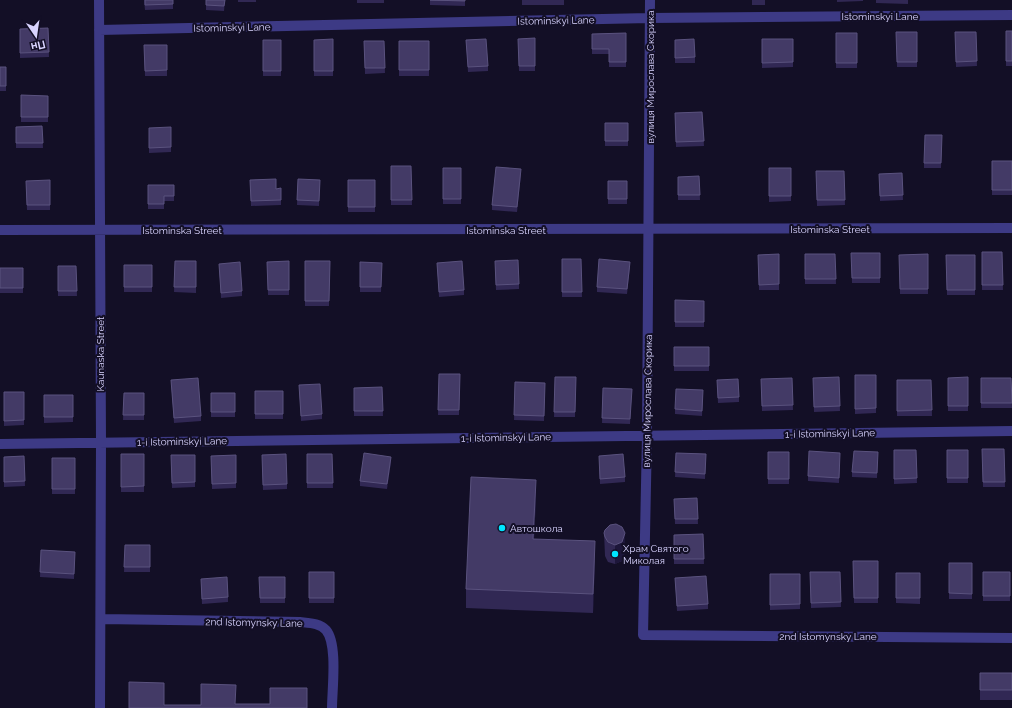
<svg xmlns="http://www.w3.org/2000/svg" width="1012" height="708" font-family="Raleway,sans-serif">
<rect width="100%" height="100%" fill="#130f26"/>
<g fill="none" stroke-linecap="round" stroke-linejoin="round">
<!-- minor -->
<path stroke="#3d3a85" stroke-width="10" d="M99,0L101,442L100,708
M650,0L647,435L643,635L1012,638
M99,30L650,18L1012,15
M0,230L1012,228
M0,444L1012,431
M101,619L300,622C309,623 320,623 326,630C338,644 332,690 332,708"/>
</g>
<!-- wall -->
<path fill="#312854" d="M144,0H173V9L145,10Z
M206,0H225L224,11L206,10Z
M238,0H256V2H238Z
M357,0H384V3H357Z
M430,0H465V6L430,5Z
M522,0H564V5H522Z
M752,0H765V5H752Z
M837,0H863V1L837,2Z
M876,0H908V4L876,3Z
M48,28L49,57L20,58V29Z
M1006,31H1012V66H1006Z
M896,32H917V67H897Z
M955,32H976L977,66L956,67Z
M626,33V67H609V54H592V34Z
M836,33H857V68H836Z
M535,38V71H519L518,39Z
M333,39V76H314V40Z
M762,39H793V67L762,68Z
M263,40L281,71V76H263Z
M466,40L488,66V71L468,72Z
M675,40L695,57V63H675Z
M364,41H384L385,73L365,74Z
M399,41H429V76H399Z
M144,45H167V76H145Z
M0,67H6V91H0Z
M21,95L48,96V122H21Z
M702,112L704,146L676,147L675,113Z
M605,123H628V146H605Z
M42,126L43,148H16V127Z
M149,128L171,147V152L149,153Z
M942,135L941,168H924V163Z
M992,161H1012V195H992Z
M391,166H411L412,205H391Z
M443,168H461V204H443Z
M769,168H791V201L769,202Z
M816,171H844L845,205L817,206Z
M902,173L903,200L880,201L879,174Z
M521,174L517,212L492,210V205Z
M699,176L700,200H678V177Z
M298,179L320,180L319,206L297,205Z
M50,180V210H27L26,186Z
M250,180L276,189L281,188V205L251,206Z
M348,180H375V212H348Z
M608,181H627V204H608Z
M148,185H174V201H164V209H148Z
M982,252H1002L1003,290H982Z
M851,253H880V283H852Z
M779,254V290H759L758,255Z
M805,254H835L836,284H805Z
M928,254V294H900L899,255Z
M946,255H975V295H947Z
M562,259H581L582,297H562Z
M175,261H196V293L174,292Z
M289,261V295H268L267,262Z
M305,261H330L329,306H305Z
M360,262L382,263L381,292H360Z
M437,263L464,290V295L439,297Z
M219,264L242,291V296L221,298Z
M124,265H152V292H124Z
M58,266H76L77,296H58Z
M495,266L519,284V289L496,290Z
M630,267L627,294L597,292V287Z
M0,268H23V293H0Z
M704,301V327H675V322Z
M674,347H709V371H674Z
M439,374H460L459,415H438Z
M855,375H876V413L855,414Z
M555,377H576L575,417H554Z
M839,377L840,411L814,412L813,378Z
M968,377V411H948V378Z
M792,378L793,410L762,411L761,379Z
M981,378H1011L1012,408H981Z
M171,380L201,416V421L174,423Z
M897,380H931L932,416H897Z
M515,382L545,383L544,421L514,420Z
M299,385L322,414V419L301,421Z
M717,385L739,397V402L718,403Z
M382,387L383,416H354V388Z
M603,388L632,389L630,424L602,423Z
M255,391H283V419H255Z
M4,392H24V425L4,426Z
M124,393H144V420H123Z
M211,393H235V417H211Z
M44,395H73V422L44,423Z
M703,395L702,416L675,414V409Z
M982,449H1004L1005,487H983Z
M894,450H916L917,483L894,484Z
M947,450H968V483H947Z
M768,452H789V484H768Z
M878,452L877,478L852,477V472Z
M676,453L706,454L705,479L675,477Z
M121,454H144V492H121Z
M307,454H332L333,488H307Z
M171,455H195V487L172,488Z
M236,455V488L212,489L211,456Z
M24,456L25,486L4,487V457Z
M599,456L625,477V482L600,484Z
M52,458H75V494H52Z
M840,458L839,483L808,481V476Z
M262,460L287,484V489L263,490Z
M391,462L387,489L360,486V481Z
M697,498L698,524H675L674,499Z
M536,499L534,539L595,561L593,613L466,608V589Z
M604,533L625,552L622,561L615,564L608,562L605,556Z
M703,534L704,564H674V535Z
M125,545H150V572H124Z
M41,550L75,552L74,579L40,577Z
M853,561H878V603H854Z
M949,563H972V599H949Z
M309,572H334V603H309Z
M810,572H840L841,607L811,608Z
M983,572H1010V601H983Z
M896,573H920V604L896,603Z
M770,574H800V609L770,610Z
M259,577H285V603H260Z
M675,578L708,604V609L677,611Z
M201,584L228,597V602L202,604Z
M980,673H1012V700H980Z"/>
<!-- shaded-wall -->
<path fill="#1d163a" d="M521,169V174L517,212V207Z
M391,457V462L387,489V484Z
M536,480V499L533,558V539Z
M625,533V552L622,561L615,564V545Z
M595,541V561L593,613V594Z"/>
<!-- building -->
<path fill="#433a66" stroke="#5a527e" d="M145,0H173V4L145,5Z
M206,0H225L224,6L206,5Z
M430,0H465V1Z
M48,28L49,52L20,53V29Z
M1006,31H1012V61H1006Z
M896,32H917V62H897Z
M955,32H976L977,61L956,62Z
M626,33V62H609V49H592V34Z
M836,33H857V63H836Z
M535,38V66H519L518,39Z
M333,39V71H314V40Z
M486,39L488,66L468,67L466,40Z
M694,39L695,57L675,58V40Z
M762,39H793V62L762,63Z
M263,40H281V71H263Z
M364,41H384L385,68H365Z
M399,41H429V70H399Z
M144,45H167V70L145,71Z
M0,67H6V86H0Z
M21,95L48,96V117H21Z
M702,112L704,141L676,142L675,113Z
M605,123H628V141H605Z
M42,126L43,143H16V127Z
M171,127V147L149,148V128Z
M925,135H942L941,163H924Z
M992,161H1012V190H992Z
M391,166H411L412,200H391Z
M496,167L521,169L517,207L492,205Z
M443,168H461V199H443Z
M769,168H791V196H769Z
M816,171H844L845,200H817Z
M902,173L903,195L880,196L879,174Z
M699,176L700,195H678V177Z
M276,179V189L281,188V200L251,201L250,180Z
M298,179L320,180L319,201L297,200Z
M50,180V205H27L26,181Z
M348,180H375V207H348Z
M608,181H627V199H608Z
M148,185H174V196H164V204H148Z
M982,252H1002L1003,285H982Z
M851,253H880V278H852Z
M779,254V284L759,285L758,255Z
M805,254H835L836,279H805Z
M928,254V289H900L899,255Z
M946,255H975V290H947Z
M562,259H581L582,292H562Z
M599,259L630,262L627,289L597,287Z
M518,260L519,284L496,285L495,261Z
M175,261H196V287H174Z
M289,261V290H268L267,262Z
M305,261H330L329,301H305Z
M462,261L464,290L439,292L437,263Z
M240,262L242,291L221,293L219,264Z
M360,262L382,263L381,287H360Z
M124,265H152V287H124Z
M58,266H76L77,291H58Z
M0,268H23V288H0Z
M675,300L704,301V322H675Z
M674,347H709V366H674Z
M439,374H460L459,410H438Z
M855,375H876V408L855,409Z
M555,377H576L575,412H554Z
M839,377L840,406L814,407L813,378Z
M968,377V406H948V378Z
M198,378L201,416L174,418L171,380Z
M792,378L793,405L762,406L761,379Z
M981,378H1011L1012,403H981Z
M738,379L739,397L718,398L717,380Z
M897,380H931L932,410L897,411Z
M515,382L545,383L544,416L514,415Z
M320,384L322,414L301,416L299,385Z
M382,387L383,411H354V388Z
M603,388L632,389L630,419L602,418Z
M676,389L703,390L702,411L675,409Z
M255,391H283V414H255Z
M4,392H24V420L4,421Z
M124,393H144V415H123Z
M211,393H235V412H211Z
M44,395H73V417H44Z
M982,449H1004L1005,482H983Z
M894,450H916L917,478L894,479Z
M947,450H968V478H947Z
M809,451L840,453L839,478L808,476Z
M854,451L878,452L877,473L852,472Z
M768,452H789V479H768Z
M364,453L391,457L387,484L360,481Z
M676,453L706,454L705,474L675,472Z
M121,454H144V486L121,487Z
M286,454L287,484L263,485L262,455Z
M307,454H332L333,483H307Z
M623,454L625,477L600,479L599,456Z
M171,455H195V482L172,483Z
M236,455V483L212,484L211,456Z
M24,456L25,481L4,482V457Z
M52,458H75V489H52Z
M471,477L536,480L533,539L595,541L593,594L466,589Z
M697,498L698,519H675L674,499Z
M616,524L622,527L625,533L622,542L615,545L608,542L605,537L604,533L605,530L610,525Z
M703,534L704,559H674V535Z
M125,545H150V567H124Z
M41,550L75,552L74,574L40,572Z
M853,561H878V598H854Z
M949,563H972V594L949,593Z
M309,572H334V598H309Z
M810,572H840L841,602L811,603Z
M983,572H1010V596H983Z
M896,573H920V598H896Z
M770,574H800V604L770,605Z
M706,576L708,604L677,606L675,578Z
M227,577L228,597L202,599L201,579Z
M259,577H285V598H260Z
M980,673H1012V690H980Z
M129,682L164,683V705H201V684L236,685L235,704H270V688H307V708H129Z"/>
<!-- markers -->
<g fill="#00e5ff" stroke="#130f26" stroke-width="1.5">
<circle cx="502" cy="528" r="4"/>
<circle cx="615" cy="554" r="4"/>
</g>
<g text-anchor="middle" stroke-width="4" stroke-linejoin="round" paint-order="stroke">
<!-- street labels -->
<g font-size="10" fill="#d9d4ff" stroke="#130f26">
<text x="880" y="20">Istominskyi Lane</text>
<text transform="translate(556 20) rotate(-1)" y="4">Istominskyi Lane</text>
<text transform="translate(232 27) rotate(-1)" y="4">Istominskyi Lane</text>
<text transform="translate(650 77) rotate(-90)" y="4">вулиця Мирослава Скорика</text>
<text x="830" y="233">Istominska Street</text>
<text x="182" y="234">Istominska Street</text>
<text x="506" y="234">Istominska Street</text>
<text transform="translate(100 354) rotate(-90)" y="4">Kaunaska Street</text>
<text transform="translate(647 401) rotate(-89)" y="4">вулиця Мирослава Скорика</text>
<text transform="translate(830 433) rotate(-1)" y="4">1-i Istominskyi Lane</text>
<text transform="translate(506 437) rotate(-1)" y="4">1-i Istominskyi Lane</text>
<text transform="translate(182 441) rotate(-1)" y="4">1-i Istominskyi Lane</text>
<text transform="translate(254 622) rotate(1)" y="4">2nd Istomynsky Lane</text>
<text x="828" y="640">2nd Istomynsky Lane</text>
</g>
<!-- poi labels -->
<g font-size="10" fill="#d9d4ff" stroke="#130f26" text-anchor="start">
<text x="510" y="532">Автошкола</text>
<text x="623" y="552">Храм Святого<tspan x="623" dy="12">Миколая</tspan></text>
</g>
</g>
<!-- north arrow -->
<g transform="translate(36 36) rotate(167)" stroke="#130f26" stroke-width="3" paint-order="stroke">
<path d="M0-3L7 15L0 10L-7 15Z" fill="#d9d4ff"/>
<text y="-6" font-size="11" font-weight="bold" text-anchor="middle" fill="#d9d4ff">Пн</text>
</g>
</svg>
